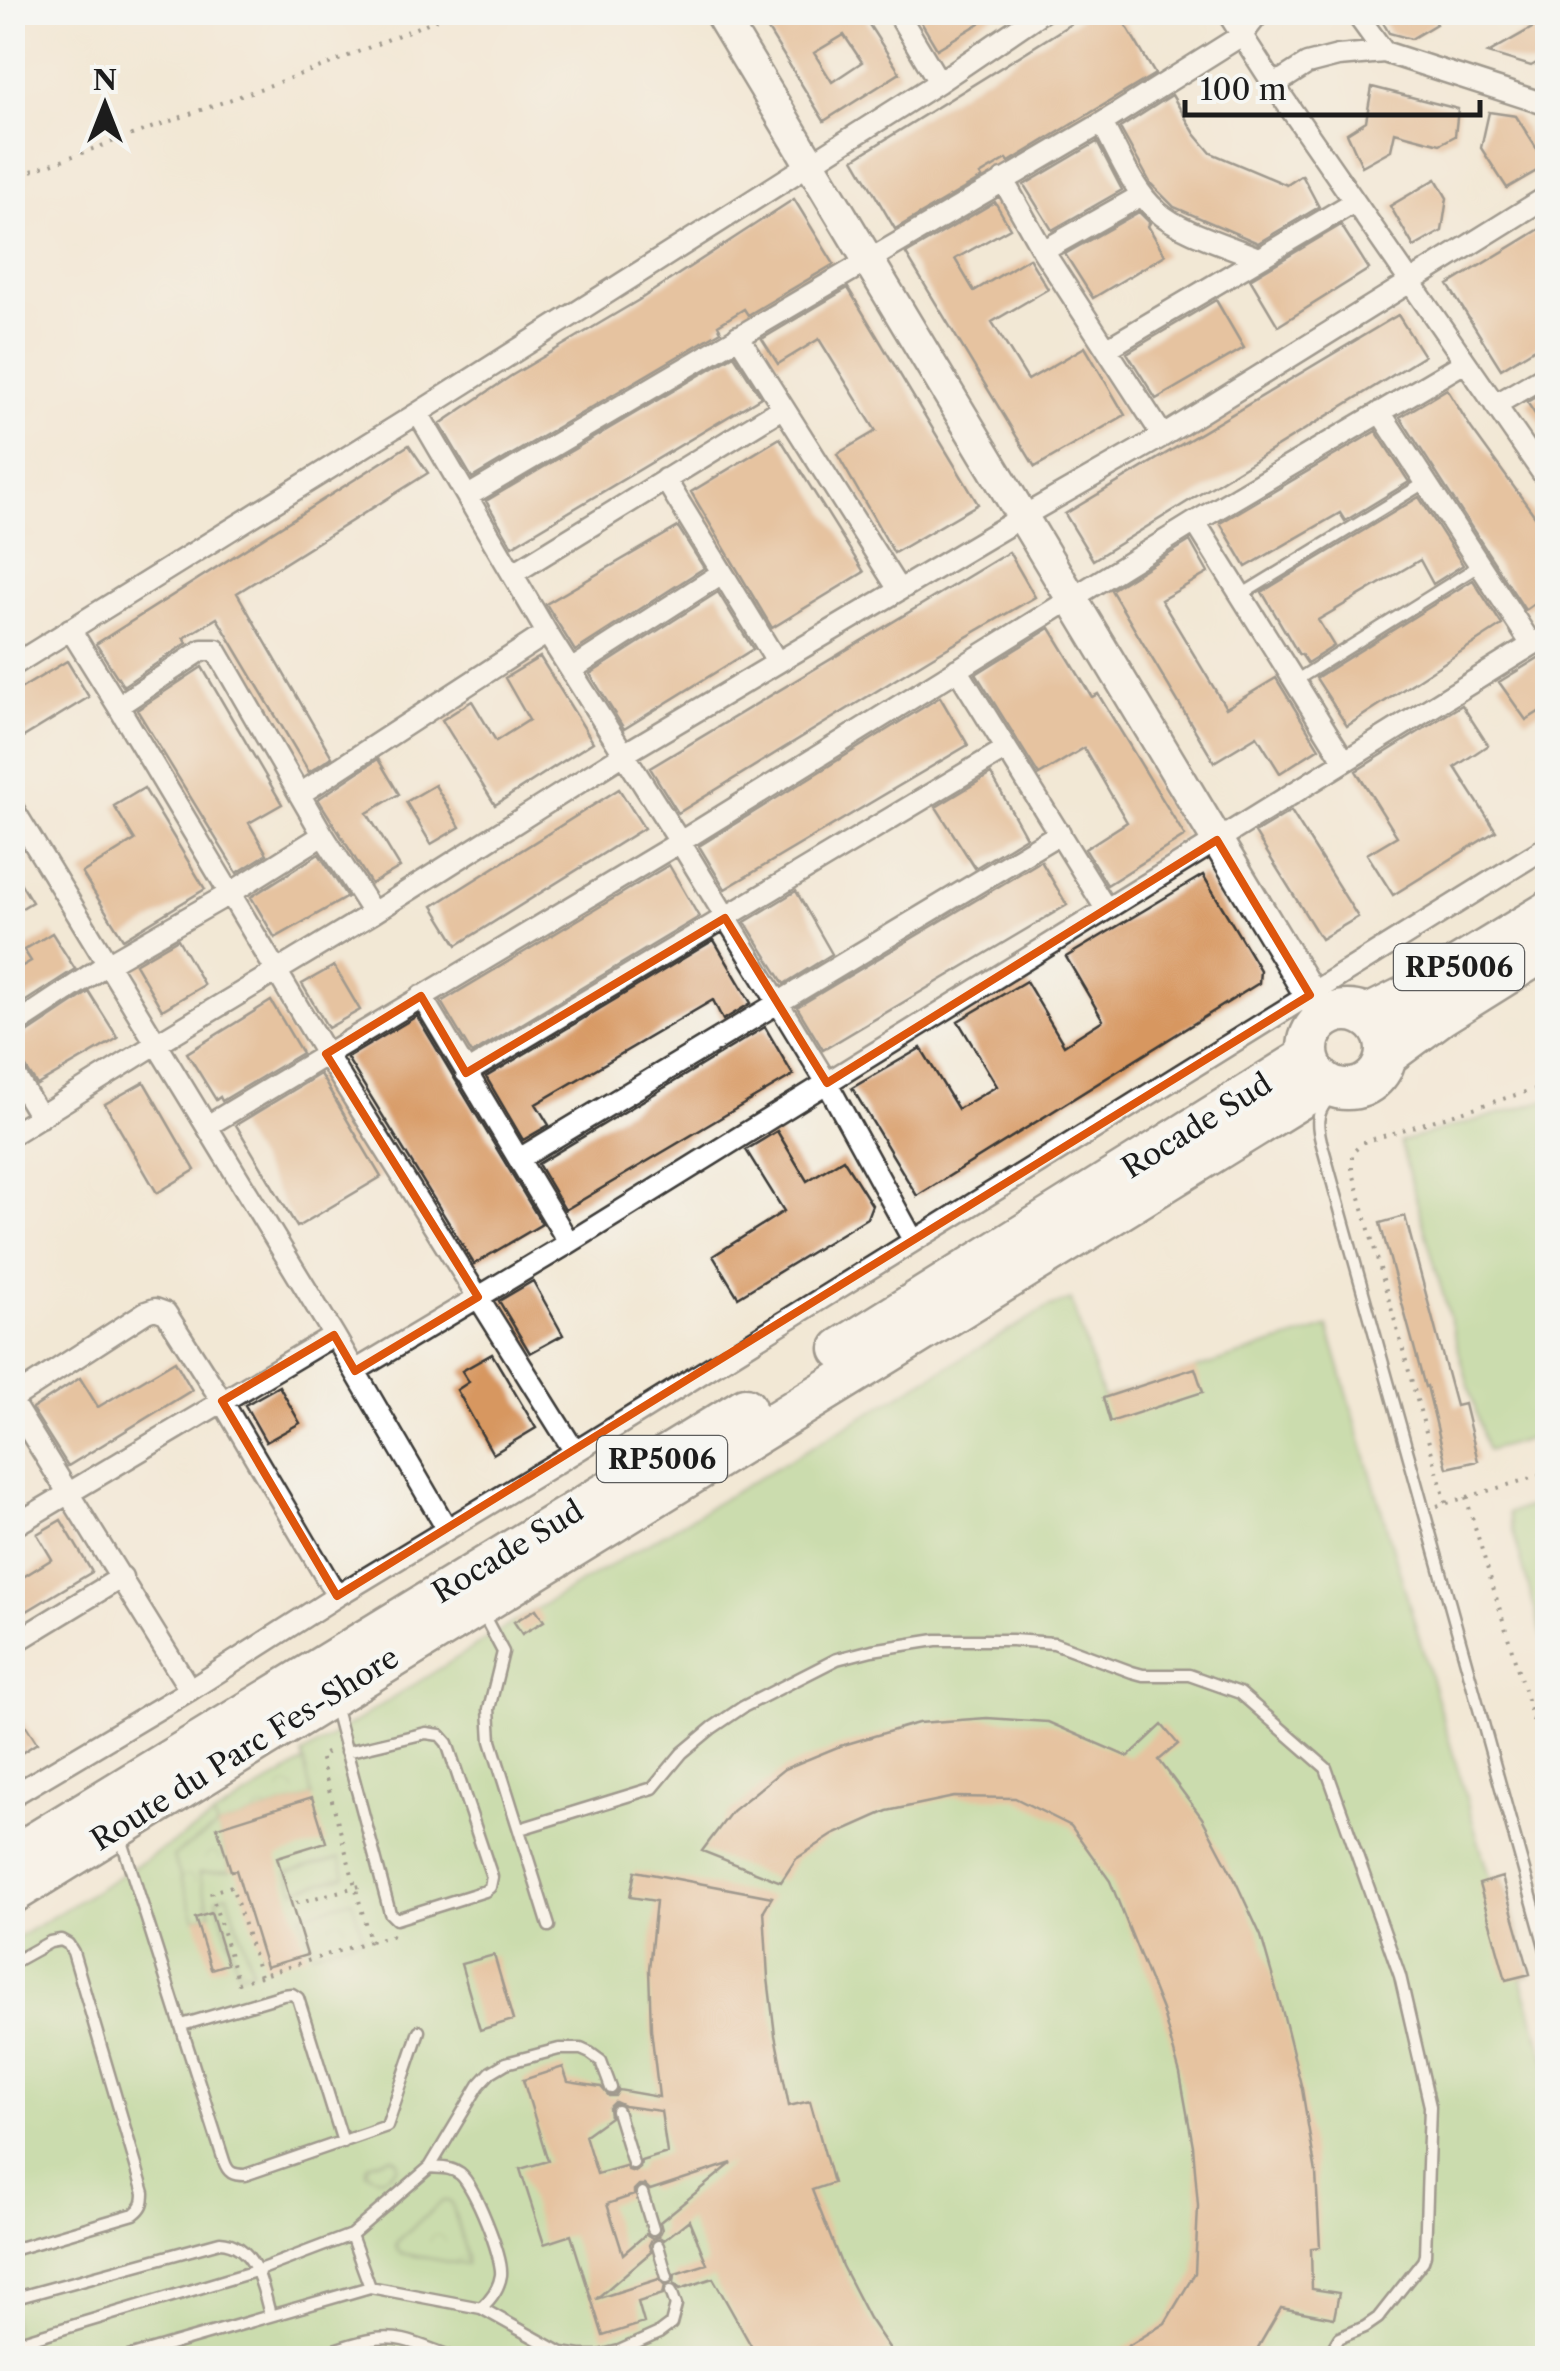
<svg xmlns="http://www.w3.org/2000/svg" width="1560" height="2371" font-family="'Libre Caslon Text',serif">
<defs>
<pattern id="park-crowns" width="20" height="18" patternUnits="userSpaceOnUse" patternTransform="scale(2.5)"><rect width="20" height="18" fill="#9ccf7e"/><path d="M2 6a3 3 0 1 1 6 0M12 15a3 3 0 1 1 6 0" fill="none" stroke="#86b16c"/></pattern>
</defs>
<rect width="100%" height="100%" fill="#f6f6f2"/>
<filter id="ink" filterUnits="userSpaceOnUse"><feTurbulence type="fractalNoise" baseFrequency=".01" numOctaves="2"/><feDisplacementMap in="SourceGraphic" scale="20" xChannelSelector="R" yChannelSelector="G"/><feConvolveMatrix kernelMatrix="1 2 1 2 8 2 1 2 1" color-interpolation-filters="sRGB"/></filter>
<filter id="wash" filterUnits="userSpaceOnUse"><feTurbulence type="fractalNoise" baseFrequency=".0048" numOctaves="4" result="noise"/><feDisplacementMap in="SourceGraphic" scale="40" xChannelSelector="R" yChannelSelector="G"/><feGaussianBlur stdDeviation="2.25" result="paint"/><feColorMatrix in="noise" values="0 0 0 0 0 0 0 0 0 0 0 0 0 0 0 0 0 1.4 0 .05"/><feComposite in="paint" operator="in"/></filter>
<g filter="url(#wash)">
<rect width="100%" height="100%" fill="#f2e8d5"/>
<!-- green -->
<path fill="#9ccf7e" stroke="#5c764d" stroke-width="2.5" d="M1547,1100V1434L1487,1451L1400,1142Z
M1071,1300L1103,1398L1328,1327L1490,1880L1502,1877L1530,1974L1521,1977L1548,2068L1547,2358H13V1941L304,1762L302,1755L514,1622L1049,1307Z
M1547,1502H1548L1547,1653L1508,1513Z"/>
<!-- park -->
<path fill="url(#park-crowns)" stroke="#5c764d" stroke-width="2.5" d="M304,1762L312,1797L218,1827L231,1871L199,1873L211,1913L195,1918L173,1856L217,1827L213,1817Z
M340,1858L345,1876L294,1890L288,1872Z
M228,1894L252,1970L239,1974L216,1898Z
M352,1900L363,1937L312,1952L301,1915Z
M392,2157L398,2161V2167C385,2178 381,2181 366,2173V2167L370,2163Z
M443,2201H448L452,2204L467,2257L466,2265L400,2253L397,2250L396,2243L401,2237Z"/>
<g id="blocks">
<!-- building -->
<path fill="#d79761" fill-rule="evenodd" d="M757,12H861L900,73L824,121ZM844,35L862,62L832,82L814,53Z
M915,12H998L937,49Z
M1090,12H1118L1155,74L1009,162L1007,159L980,175L982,178L895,229L854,159Z
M1377,12H1429L1436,24L1411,39L1389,33Z
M1548,19V57L1542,60L1531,66L1488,53Z
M1372,87L1458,109L1455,136L1440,144L1395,132L1391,150L1362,166L1347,133L1366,121Z
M1172,95L1195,134L1211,153L1287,185L1302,175L1319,207L1258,243L1174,207L1151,184L1120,128Z
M1489,112L1516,116L1547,165L1507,188L1481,148Z
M1097,142L1122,190L1052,230L1024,185Z
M1436,179L1447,198L1442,231L1414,247L1390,206Z
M794,199L834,264L748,315L744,309L718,325L721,331L472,478L440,424L511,376L639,300Z
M995,202L1010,228L955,259L974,291L1029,258L1048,289L992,322L1028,380L1085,347L1125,415L1035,467L906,254Z
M1139,212L1150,223L1148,226L1165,255L1093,298L1065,254Z
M1548,224V340L1501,369L1448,285Z
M1341,225L1369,269L1278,326L1250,279Z
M848,288L978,504L894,553L837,454L876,431L819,339L778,364L762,339Z
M1216,300L1244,348L1156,399L1127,353Z
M1398,315L1424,356L1093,560L1065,514Z
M734,355L761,397L512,546L486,501Z
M1447,389L1471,428L1548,534V594L1527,609L1525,610L1400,417Z
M1548,390V434L1527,402Z
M1376,431L1409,482L1345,521L1340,513L1246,567L1220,523Z
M780,438L864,572L772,628L691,492Z
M409,445L428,473L237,593L332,757L309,772L217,618L184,638L187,643L123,686L96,644Z
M1419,497L1463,565L1433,584L1420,560L1318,620L1334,646L1307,663L1301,654L1299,655L1262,592Z
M678,527L704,568L575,651L546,604Z
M1190,541L1208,573L1161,600L1226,708L1276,678L1319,748L1280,773L1257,736L1214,762L1111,590Z
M1009,552L1035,597L932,657L678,813L650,768Z
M1473,580L1502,625L1347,726L1316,678Z
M718,592L753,649L624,729L590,674Z
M1050,628L1092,697L1098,694L1185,836L1107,885L1085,849L1127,822L1084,748L1039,775L976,674Z
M1548,652V706L1526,720L1499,682Z
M540,657L593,742L495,805L442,720L472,701L496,741L529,720L505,678Z
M67,661L89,697L12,744V694Z
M202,667L282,804L249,823L267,854L237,873L137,710Z
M940,697L968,745L725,889L699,846Z
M1462,705L1488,745L1455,767L1496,831L1393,895L1367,854L1397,836L1356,771Z
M378,759L399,794L367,813L400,867L371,884L318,799Z
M991,774L1026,837L975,868L936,807Z
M435,785L460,827L431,844L406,802Z
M144,788L205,889L123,939L82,873L135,840L114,806Z
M619,789L644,828L457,945L433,906Z
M1291,811L1358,917L1321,939L1255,833Z
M319,854L347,897L275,938L251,897Z
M1041,861L1067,905L823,1050L797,1007Z
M669,865L699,917L472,1054L441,1002Z
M12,869L32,902L12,914Z
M1203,875L1260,970L1259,983L917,1196L852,1088L921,1048L958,1109L997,1086L958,1021L1026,981L1064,1045L1103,1020L1066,957Z
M796,891L832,954L784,984L745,922Z
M52,933L75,969L12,1010V972L31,961L24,950Z
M178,939L204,985L162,1010L135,964Z
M714,940L751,1003L723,1020L713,1000L536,1104L549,1125L523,1140L486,1077Z
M334,966L360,1010L328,1028L302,984Z
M89,992L118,1038L37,1085L12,1046V1041L20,1038Z
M271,1001L302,1053L222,1101L220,1097L216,1100L187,1053Z
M417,1016L542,1224L474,1264L347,1058Z
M765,1027L793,1075L565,1210L538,1164Z
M320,1074L381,1177L297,1227L236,1125Z
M144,1082L195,1170L157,1193L105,1104Z
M777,1131L807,1181L843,1159L872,1205L867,1218L738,1297L713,1256L784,1211L746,1150Z
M1405,1216L1456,1406L1464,1404L1478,1461L1447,1468L1427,1386L1425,1387L1380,1223Z
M533,1281L563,1335L530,1353L499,1301Z
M492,1354L536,1428L493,1454L457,1390L469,1382L462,1371Z
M175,1361L192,1390L68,1466L32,1409L80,1378L98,1407Z
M1195,1368L1203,1392L1110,1422L1103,1398Z
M279,1386L300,1423L266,1442L245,1405Z
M61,1520L92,1572L12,1620V1584L52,1559L37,1534Z
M536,1609L544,1621L522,1634L514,1622Z
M12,1704L37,1743L12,1759Z
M987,1718L1048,1722L1128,1757L1162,1725L1178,1744L1159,1760L1202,1818L1234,1878L1261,1936L1284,2017L1302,2089L1316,2173L1320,2247L1311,2248L1312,2289L1339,2293L1334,2318L1281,2308L1252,2358H1109L1165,2323L1195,2273L1198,2206L1193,2146L1180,2074L1162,2010L1110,1881L1071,1826L1015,1798L954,1797L887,1811L833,1835L796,1859L781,1882L702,1851L732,1811L784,1769L840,1746L918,1723Z
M312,1797L326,1842L277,1857L307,1955L266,1967L236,1870L231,1871L217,1827Z
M635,1871L772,1897L764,1910L768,1978L775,2035L789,2106L810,2101L833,2183L812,2190L842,2266L869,2318L890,2349L880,2358H758L713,2278L680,2289L674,2283L675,2274L707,2264L689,2220L664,2240L659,2237L652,2239L649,2245L651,2252L596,2299L659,2279L665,2285L663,2294L638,2302L644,2323L603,2336L571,2235L544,2244L520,2169L548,2161L523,2080L563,2067L568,2082L601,2087L609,2096H615L619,2090L659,2097L651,2029L649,1969L656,1901L630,1897ZM615,2102L624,2106L661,2111L667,2153L641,2161L640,2168L635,2172L628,2170L625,2166L597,2174L585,2135L610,2117L609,2108ZM732,2163L660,2222L662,2230L659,2236L652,2238L646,2234L623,2254L607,2204L634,2195V2190L639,2185H645L650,2190Z
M1502,1877L1530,1974L1506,1980L1479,1884Z
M211,1913L227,1964L211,1969L195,1918Z
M494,1955L513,2020L480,2030L461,1964Z"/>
</g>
</g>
<g filter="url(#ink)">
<use href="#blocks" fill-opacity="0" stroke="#3c3b38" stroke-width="2.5"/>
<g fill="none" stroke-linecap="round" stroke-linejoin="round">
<defs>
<path id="lane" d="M1241,595L1426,482
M1295,681L1480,565
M1327,1101C1316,1114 1317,1125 1321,1141L1548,1957
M483,1614L503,1652L489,1709L491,1741L549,1926
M334,1705L390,1913L396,1919L485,1891L490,1887L492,1877L447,1743L440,1735L426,1733L346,1752
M520,1829L653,1788L682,1753L712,1728L743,1707L837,1659L872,1650L936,1640H1012L1054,1643L1132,1672L1143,1675H1189L1240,1693L1326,1768L1400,1976L1430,2106L1425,2255L1423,2261L1378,2318L1365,2327L1339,2338L1327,2358
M121,1838L224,2161C228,2173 233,2175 245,2175L387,2126L419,2031
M12,1963L50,1942L61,1940L68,1944L73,1952L144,2193C144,2203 142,2208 134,2214L12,2250
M182,2025L283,1995L292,1994L298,1998L343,2142
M617,2111L633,2163
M430,2167C441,2168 451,2167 460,2174C474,2185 503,2257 501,2275C499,2289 491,2299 481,2308
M642,2193L653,2229
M351,2235L370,2287
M658,2246L667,2277
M12,2299L220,2242C256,2244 263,2288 270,2315
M12,2344L259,2270L351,2235L430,2167L479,2085L491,2072L506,2063L559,2049H581L590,2053L601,2061L611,2088
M125,2358L370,2287L481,2308L562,2353L580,2356H598L619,2351L659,2333L671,2324L676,2305L671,2291
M310,2358C340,2349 372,2333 403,2340C421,2344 439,2353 456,2358"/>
<path id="street" d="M897,12L939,82
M1227,12L1274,85L1548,481
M1355,12L1384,52
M1274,85L1307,64L1338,56L1384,52L1548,105
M1102,123C1118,152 1132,189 1157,211C1178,231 1230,246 1258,258
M1003,180L1043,251L1163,436
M1043,251L1142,195
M738,336L899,590
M1108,348L1354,202
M1495,405L1548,374
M1380,412L1532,645
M418,413L547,633L680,842L827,1083L913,1240
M665,479L777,662
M468,496L1102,123L1242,35L1260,12
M1195,522L1344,760
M514,573L782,408
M70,629L118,706L326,1054L575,1452
M12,666L418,413L939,82L1042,12
M957,669L1106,909
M571,670L722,573
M118,706L202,650H216L323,835L373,913
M300,794L547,633
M12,807L334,1335L447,1529
M421,996L569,1243
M12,1027L107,964L229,894L323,835
M12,1070L40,1117
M466,1073L1006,749
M207,1126L680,842L1195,522L1465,362
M12,1134L156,1044L373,913L624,754L1022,517L1163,436L1548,196
M519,1159L1060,833
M355,1371L569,1243L1548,635
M12,1399L146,1312L155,1309L166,1313L222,1401L337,1596
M12,1402L190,1690
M12,1527L334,1335
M12,1644L122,1577
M12,1796L190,1690L337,1596L575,1452L1548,846"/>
<path id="secondary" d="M719,12L1324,1018"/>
<path id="highway" d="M1308 1050a39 39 0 1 1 78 0a39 39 0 1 1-78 0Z
M1367,1016L1423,988L1548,912
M1387,1055L1441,1015L1548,948
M841,1349L1308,1057
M12,1857L745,1408
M12,1893L1325,1083"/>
</defs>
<!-- lane casing -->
<use href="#lane" stroke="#3c3b38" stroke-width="15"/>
<!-- street casing -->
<use href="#street" stroke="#3c3b38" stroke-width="25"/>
<!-- secondary casing -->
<use href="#secondary" stroke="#3c3b38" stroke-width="35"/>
<!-- highway casing -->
<use href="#highway" stroke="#3c3b38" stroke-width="45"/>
<!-- path -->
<path stroke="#3c3b38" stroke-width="4" stroke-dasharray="2.5 8" stroke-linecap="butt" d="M12,178L329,64L454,12
M1466,1497L1548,1770
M1446,1503L1352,1169V1153L1364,1142L1548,1085
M1437,1506L1548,1473
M296,1903L367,1884
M370,1941L391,1936L392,1932
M260,1976L238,1983L211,1892L232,1886L260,1976L370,1941L320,1756L330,1751"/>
<!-- lane -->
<use href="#lane" stroke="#fff" stroke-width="10"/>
<!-- street -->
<use href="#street" stroke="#fff" stroke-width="20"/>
<!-- secondary -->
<use href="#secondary" stroke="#fff" stroke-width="30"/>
<!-- highway -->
<use href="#highway" stroke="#fff" stroke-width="40"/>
</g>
</g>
<!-- marked area -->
<path d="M0 0H1560V2371H0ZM1217,840L1310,995L337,1596L222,1401L334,1335L355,1371L478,1297L326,1054L421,996L466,1073L725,918L827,1083Z" fill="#f2e8d5" fill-opacity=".55" fill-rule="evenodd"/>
<path fill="none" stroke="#de560d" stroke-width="8" stroke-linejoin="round" d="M1217,840L1310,995L337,1596L222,1401L334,1335L355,1371L478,1297L326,1054L421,996L466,1073L725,918L827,1083Z"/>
<g text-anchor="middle" stroke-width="9" stroke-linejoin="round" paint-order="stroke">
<!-- shield labels -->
<g fill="#f6f6f2" stroke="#5d5d5c" stroke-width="2.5">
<rect x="1394" y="944" width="130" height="46" rx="8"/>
<rect x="597" y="1436" width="130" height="46" rx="8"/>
</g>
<g font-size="28" font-weight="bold" fill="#1c1c1c">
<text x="1459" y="977">RP5006</text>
<text x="662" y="1469">RP5006</text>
</g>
<!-- street labels -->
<g font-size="30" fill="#1c1c1c" stroke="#f6f6f2">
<text transform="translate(1197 1126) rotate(-32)" y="10">Rocade Sud</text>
<text transform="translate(508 1552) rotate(-31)" y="10">Rocade Sud</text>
<text transform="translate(245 1749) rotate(-32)" y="10">Route du Parc Fes-Shore</text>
</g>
</g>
<!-- margin -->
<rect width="1560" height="2371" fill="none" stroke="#f6f6f2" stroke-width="50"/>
<!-- north arrow -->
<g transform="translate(105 105)" stroke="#f6f6f2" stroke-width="8" paint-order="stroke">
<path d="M0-8L18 38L0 25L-18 38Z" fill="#1c1c1c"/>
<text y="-15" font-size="28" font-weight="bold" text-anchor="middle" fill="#1c1c1c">N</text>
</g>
<!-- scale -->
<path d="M1185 100v15h295v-15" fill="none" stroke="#1c1c1c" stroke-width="5"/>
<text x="1200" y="100" font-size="30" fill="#1c1c1c" stroke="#f6f6f2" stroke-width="8" paint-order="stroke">100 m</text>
</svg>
